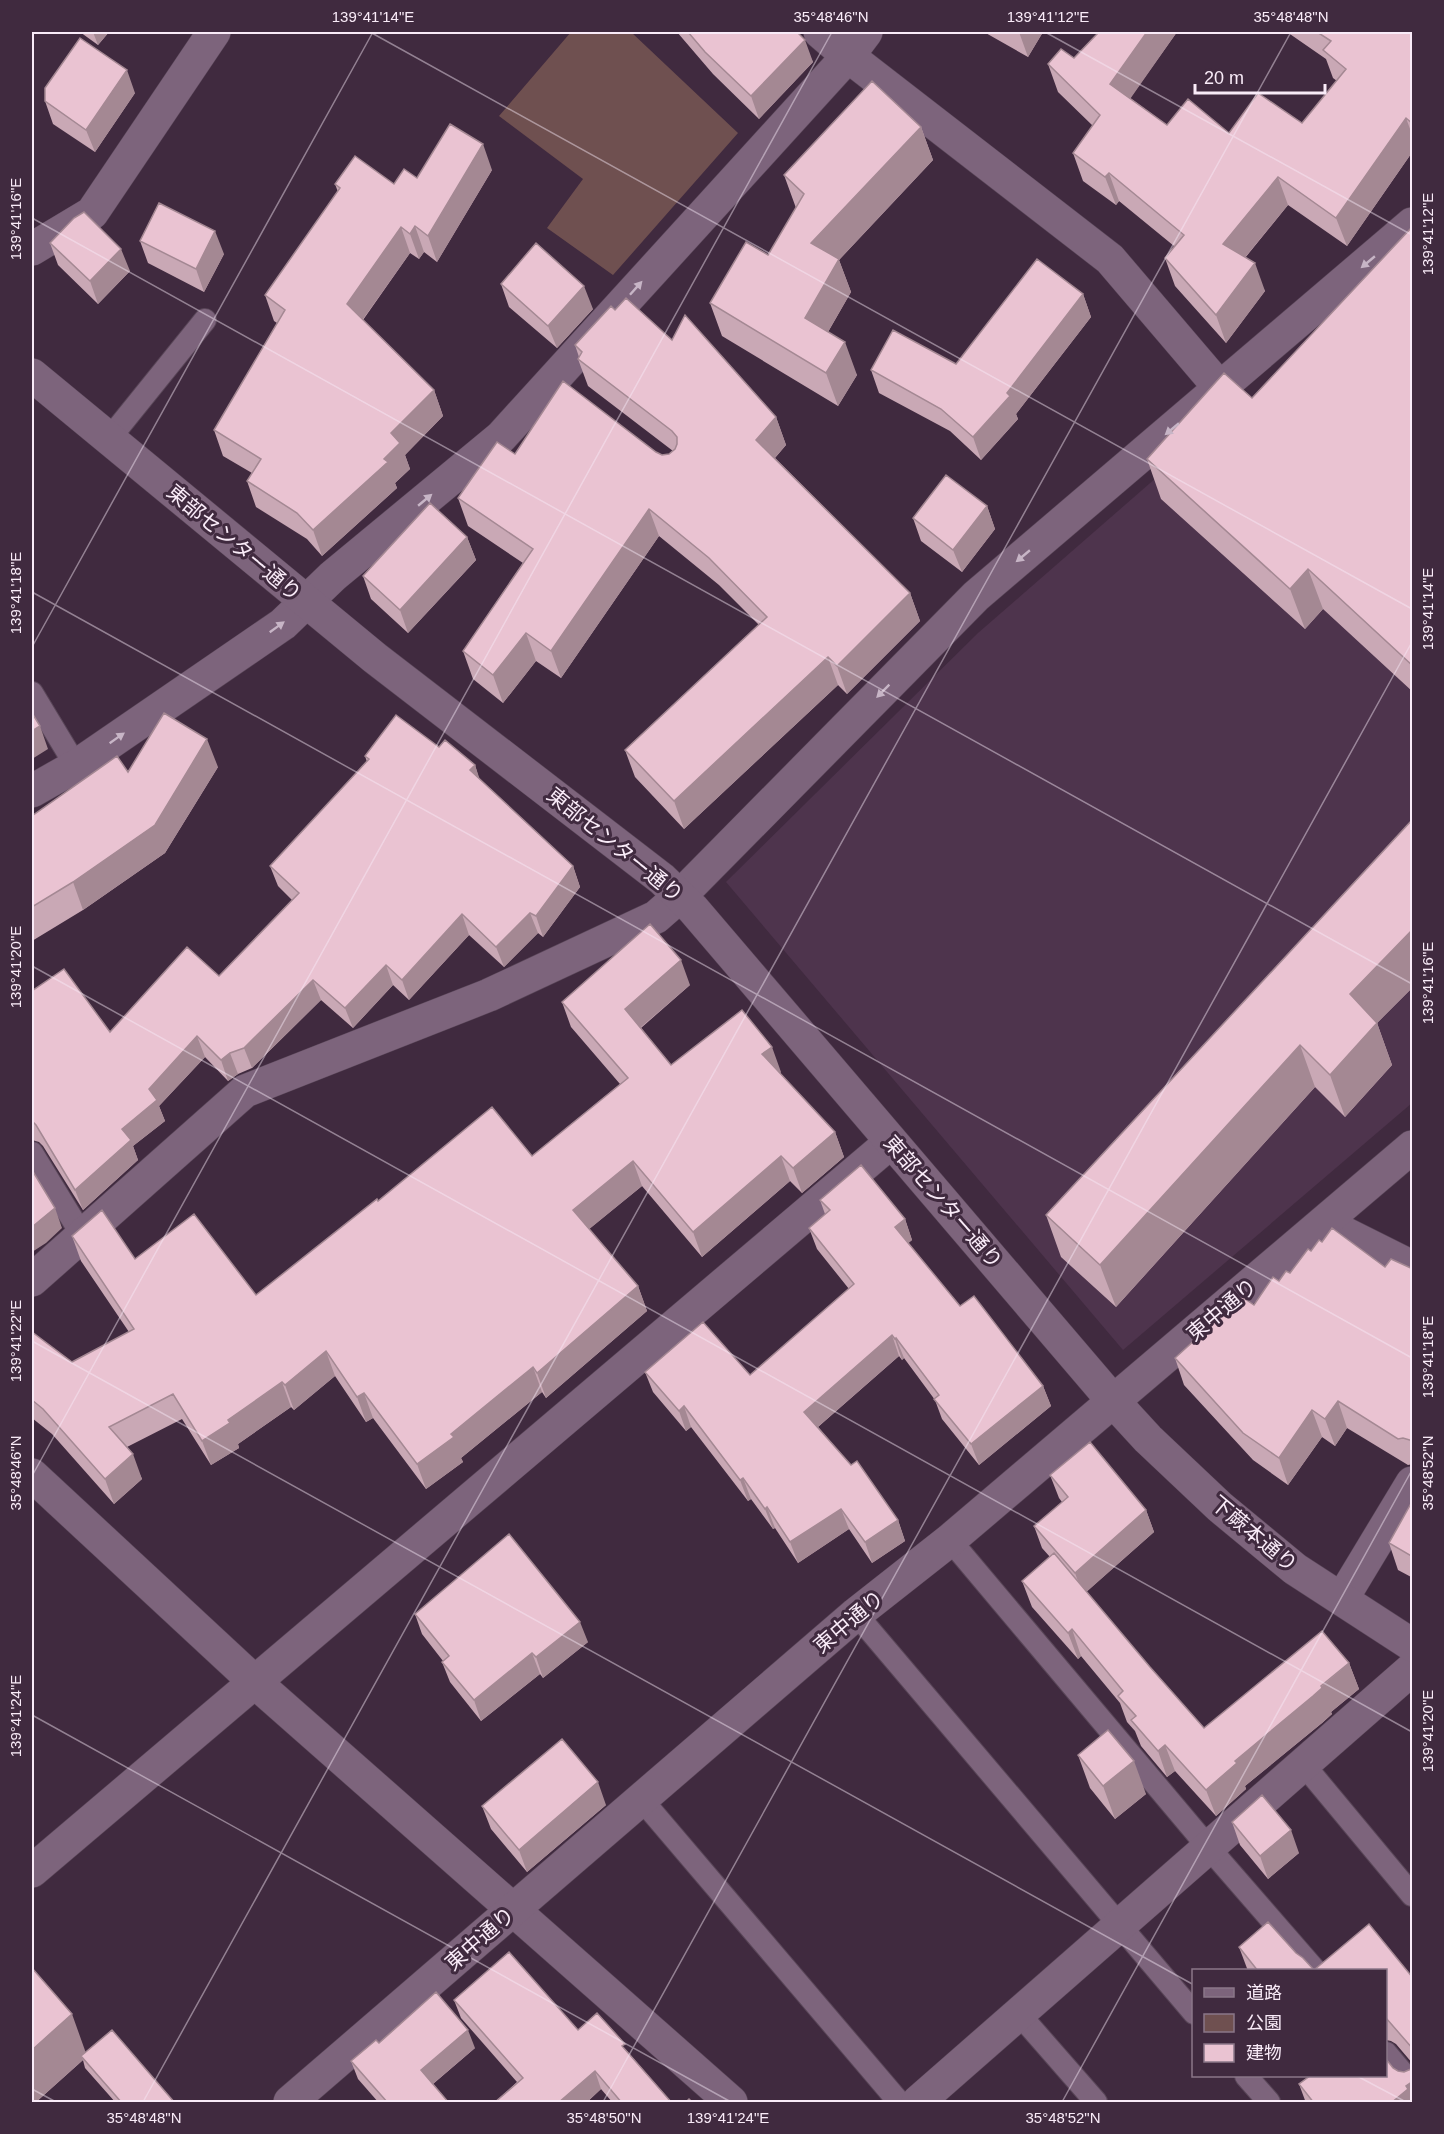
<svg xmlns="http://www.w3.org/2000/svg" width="1444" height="2134" font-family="Helvetica,'Noto Sans JP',sans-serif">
<rect width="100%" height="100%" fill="#402a3f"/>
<!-- built -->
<path fill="#4e344d" d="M1242,403L1412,549V1103L1123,1350L726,882L978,633Z"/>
<!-- green -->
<path fill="#6f5050" d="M571,32H631L738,133L613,275L547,228L583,179L499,116Z"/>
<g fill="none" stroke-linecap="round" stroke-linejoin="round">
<defs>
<path id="service" d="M109,439L205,320
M32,693L76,766
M32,1153L82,1235
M950,1540L1209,1848L1315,1970
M856,1614L1194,2013
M1304,1765L1412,1895
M642,1800L899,2102
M1019,2014L1096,2102
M1386,2053L1412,2084
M1246,2076L1269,2102"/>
<path id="minor" d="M820,32L848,56L1110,259L1220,388
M32,249L92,213L214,32
M32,791L76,766L283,624L333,576L501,437L848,56L866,32
M1324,1223L1412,1267
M32,1280L245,1091L489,995L656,917L680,896L976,596L1412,224
M32,1475L256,1683L731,2102
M1342,1599L1412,1483
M32,1871L891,1142
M918,2102L1412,1669"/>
<path id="tertiary" d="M32,375L375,658L662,879L693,909L1114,1402L1148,1439L1220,1507L1295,1569L1412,1645
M290,2102L856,1614L950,1540L1412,1147"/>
</defs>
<!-- service casing -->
<use href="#service" stroke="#594658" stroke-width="24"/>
<!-- minor casing -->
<use href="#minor" stroke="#594658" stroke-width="34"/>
<!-- tertiary casing -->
<use href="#tertiary" stroke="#594658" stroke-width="34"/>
<!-- service -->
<use href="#service" stroke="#7d647c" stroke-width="22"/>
<!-- minor -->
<use href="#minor" stroke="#7d647c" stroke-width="33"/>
<!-- tertiary -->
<use href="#tertiary" stroke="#7d647c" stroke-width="33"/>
</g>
<!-- wall -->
<path fill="#c9a8b5" d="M80,32H109L98,45Z
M677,32H797L813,62L759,119L713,74Z
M984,32H1043L1028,57Z
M1099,32H1177L1130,98L1167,125L1229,133L1302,123L1337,81L1333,78L1326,59L1287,32H1413V151L1347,246L1288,205L1245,258L1265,291L1226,343L1175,286L1165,258L1174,246L1119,201L1116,205L1083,181L1073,153L1093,126L1058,92L1048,64L1074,58Z
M135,93L95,152L53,124L45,101Z
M921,127L933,160L839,260L851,292L828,332L857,375L838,406L722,336L710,303L768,255L796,208L784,175Z
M492,170L437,262L424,252L419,259L410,253L363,320L434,390L443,416L405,455L410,469L395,483L397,488L322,556L307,539L256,507L247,481L252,473L223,456L214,430L277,323L274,321L265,295L338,192L335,184H394L417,178Z
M1413,226V692L1323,609L1305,629L1161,499L1147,459L1252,398Z
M140,241L224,254L204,292L148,263Z
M50,243L130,271L98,304L58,265Z
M501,284L593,309L557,348L509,307Z
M1083,294L1091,317L1016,414L1018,419L981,460L950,431L879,393L871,370L956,364Z
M615,310L672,340L776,417L786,445L775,458L910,593L920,621L847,694L838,685L684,829L635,777L625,750L759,625L719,585L659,536L561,678L536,661L503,703L473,679L463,651L523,563L468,526L458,498L515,454L656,452L662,455L669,454L673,451L588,386L578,359L579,357L575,345Z
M987,506L995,529L962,572L921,541L913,518Z
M467,537L476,560L408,633L371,599L363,576Z
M439,747L475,765L479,779L573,866L580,887L543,937L538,933L504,967L469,935L409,1000L393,985L353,1028L321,1000L252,1068L238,1074L228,1081L205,1057L159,1106L165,1121L133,1146L138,1160L83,1210L43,1146L39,1142L32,1140V991L110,1032L219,976L292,900L278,886L270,866L367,762L365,756Z
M218,767L165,853L83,910L32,941V816L128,772Z
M1413,819V987L1377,1023L1392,1065L1345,1117L1315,1087L1116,1307L1061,1257L1046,1215Z
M690,985L641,1028L671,1065L781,1072L780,1073L835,1132L844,1157L802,1193L790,1181L702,1257L642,1186L589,1229L638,1286L647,1311L546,1398L542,1392L461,1458L463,1462L426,1489L373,1418L366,1422L335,1376L294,1410L291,1407L238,1444L239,1448L211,1465L182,1419L127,1447L142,1479L114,1504L52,1434L32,1418V1332L72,1362L129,1332L81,1261L72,1236L135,1259L256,1295L378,1201L532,1156L620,1084L571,1027L562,1002Z
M820,1200L905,1219L912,1240L908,1243L960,1306L1043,1386L1051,1406L979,1465L942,1419L935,1400L904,1358L902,1360L899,1356L818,1427L898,1520L905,1541L872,1563L849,1529L798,1563L775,1528L773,1529L751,1499L748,1501L691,1427L686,1431L653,1392L645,1372L750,1375L849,1289L817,1249L809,1228L825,1214Z
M1311,1251L1385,1267L1413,1269V1464L1408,1465L1347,1428L1335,1446L1322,1437L1288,1485L1253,1460L1184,1385L1175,1358L1254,1305L1279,1281L1290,1273Z
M1050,1475L1146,1510L1154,1532L1086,1592L1150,1667L1204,1728L1349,1663L1359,1689L1331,1712L1332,1714L1322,1723L1245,1786L1246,1789L1216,1816L1175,1771L1167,1777L1141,1746L1135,1731L1127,1722L1120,1703L1081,1656L1078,1659L1032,1607L1022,1581L1050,1557L1042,1548L1034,1526L1062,1502L1059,1498Z
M1413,1500V1578L1398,1570L1389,1543Z
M415,1614L588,1642L543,1678L540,1674L481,1721L450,1682L442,1662L443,1661L422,1634Z
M1078,1755L1146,1794L1115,1819L1090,1788Z
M606,1805L527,1872L491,1829L482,1806Z
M1232,1822L1299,1853L1268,1879L1240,1845Z
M1268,1922L1296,1953L1303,1958L1314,1970L1369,1924L1413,1978V2064L1396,2044L1391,2041L1386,2040V1971H1248L1239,1947Z
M454,2000L578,2030L627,2051L672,2103H613L601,2089L586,2103H494L517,2082L461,2018Z
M379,2043L475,2048L433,2084L449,2103H379L358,2079L351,2061Z
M86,2052L175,2103H116L85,2068L83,2060L35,2103H32Z
M1299,2084L1413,2103H1306Z"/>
<!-- shaded-wall -->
<path fill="#a48893" d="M93,32H109L98,45Z
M1019,32H1043L1028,57Z
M1147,32H1177L1121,112L1110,84Z
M805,40L813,62L759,119L751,96Z
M127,70L135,93L95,152L86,130Z
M1406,118L1413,137V151L1347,246L1336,218Z
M921,127L933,160L839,260L851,292L817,351L805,318L811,243Z
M483,144L492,170L437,262L428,236Z
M1109,173L1119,201L1116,205L1105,177Z
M1278,177L1288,205L1233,272L1223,244Z
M415,226L424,252L419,259L410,234Z
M401,227L410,253L356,329L347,304Z
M215,231L224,254L204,292L196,269Z
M121,249L130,271L98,304L90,281Z
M1255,263L1265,291L1226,343L1216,315Z
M584,286L593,309L557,348L548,326Z
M1083,294L1091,317L1016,414L1018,419L981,460L973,437Z
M845,342L857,375L838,406L826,373Z
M434,390L443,416L405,455L410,469L395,483L397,488L322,556L313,530L384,459L391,433Z
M776,417L786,445L766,468L756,440Z
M987,506L995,529L962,572L953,550Z
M649,509L659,536L561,678L551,651Z
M467,537L476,560L408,633L400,610Z
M1308,569L1323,609L1305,629L1290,589Z
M910,593L920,621L847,694L837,666Z
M526,633L536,661L503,703L493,675Z
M828,657L838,685L684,829L674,801Z
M40,726L48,749L32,759V731Z
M207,739L218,767L165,853L83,910L73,882Z
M475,765L482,786L470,770Z
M573,866L580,887L543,937L536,916Z
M530,913L538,933L504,967L496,947Z
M462,914L469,935L409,1000L402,980Z
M1413,929V987L1377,1023L1392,1065L1345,1117L1330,1075L1350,994Z
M681,960L690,985L634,1033L625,1009Z
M386,965L393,985L353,1028L345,1008Z
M313,980L321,1000L252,1068L244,1048Z
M197,1036L205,1057L159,1106L165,1121L133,1146L138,1160L83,1210L75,1190L122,1129L149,1089Z
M1300,1045L1315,1087L1116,1307L1100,1265Z
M772,1047L781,1072L771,1079L762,1054Z
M230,1053L238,1074L228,1081L221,1060Z
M835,1132L844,1157L802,1193L793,1168Z
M781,1156L790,1181L702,1257L693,1232Z
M633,1161L642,1186L582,1235L573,1210Z
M55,1208L62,1228L46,1243L32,1252V1227Z
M905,1219L912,1240L903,1248L895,1227Z
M638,1286L647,1311L546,1398L537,1373Z
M892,1335L899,1356L812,1432L804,1412Z
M896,1338L904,1358L902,1360L895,1339Z
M326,1351L335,1376L294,1410L285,1385Z
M533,1367L542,1392L461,1458L463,1462L426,1489L417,1464L451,1434Z
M282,1382L291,1407L238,1444L239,1448L211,1465L202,1441L228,1420Z
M1043,1386L1051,1406L979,1465L971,1444Z
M364,1393L373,1418L366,1422L357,1397Z
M1338,1401L1347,1428L1335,1446L1325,1419Z
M684,1406L691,1427L686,1431L679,1411Z
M1312,1410L1322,1437L1288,1485L1279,1458Z
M133,1454L142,1479L114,1504L105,1479Z
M743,1478L751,1499L748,1501L740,1480Z
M767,1507L775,1528L773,1529L765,1509Z
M841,1509L849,1529L798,1563L790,1542Z
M1146,1510L1154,1532L1083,1595L1075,1573Z
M898,1520L905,1541L872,1563L865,1542Z
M580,1622L588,1642L543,1678L536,1657Z
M1072,1629L1081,1656L1078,1659L1068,1633Z
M532,1653L540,1674L481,1721L474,1700Z
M1349,1663L1359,1689L1331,1712L1332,1714L1322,1723L1245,1786L1246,1789L1216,1816L1206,1790L1235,1761Z
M1165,1745L1175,1771L1167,1777L1158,1751Z
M1134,1761L1146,1794L1115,1819L1103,1786Z
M598,1782L606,1805L527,1872L519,1850Z
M1291,1830L1299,1853L1268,1879L1260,1856Z
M72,2014L87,2056H81L83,2060L35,2103H32V2050Z
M468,2030L475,2048L428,2088L421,2070Z
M595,2071L601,2089L586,2103H558Z
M1413,2081V2103H1391L1406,2086Z"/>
<!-- building -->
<path fill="#eac3d2" stroke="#a48893" stroke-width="1.5" d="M688,32H797L805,40L751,96L705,52Z
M1099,32H1147L1110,84L1167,125L1188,99L1229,133L1258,93L1302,123L1346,69L1323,50L1331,41L1317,32H1413V124L1406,118L1336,218L1278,177L1223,244L1255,263L1216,315L1165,258L1184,235L1109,173L1105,177L1073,153L1100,115L1048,64L1061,49L1074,58Z
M80,38L127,70L86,130L45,101V88Z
M872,81L921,127L811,243L839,259L805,318L845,342L826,373L710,303L746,242L768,255L804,194L784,175Z
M450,124L483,144L428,236L415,226L410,234L401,227L347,304L434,390L391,433L400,443L384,459L388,462L313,530L297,513L247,481L261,459L214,430L285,310L265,295L340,188L335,184L355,156L394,184L404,169L417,178Z
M159,203L215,231L196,269L140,241Z
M84,212L121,249L90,281L50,243L74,218Z
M1413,226V666L1308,569L1290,589L1147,459L1224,373L1252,398Z
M536,243L584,286L548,326L501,284Z
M1037,259L1083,294L1007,393L1010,396L973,437L941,409L871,370L893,330L956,364Z
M626,298L672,340L685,315L776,417L756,440L910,593L837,666L828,657L674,801L625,750L767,617L709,558L649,509L551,651L526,633L493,675L463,651L533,549L458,498L497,442L515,454L563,381L656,452L662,455L669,454L675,449L677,444V437L672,431L578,359L582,352L575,345L611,306L615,310Z
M946,475L987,506L953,550L913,518Z
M430,503L467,537L400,610L363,576Z
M32,713L40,726L32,731Z
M164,713L207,739L155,825L73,882L32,907V816L117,756L128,772Z
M396,715L439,747L445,740L475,765L470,770L573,866L536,916L530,913L496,947L462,914L402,980L386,965L345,1008L313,980L244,1048L230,1053L221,1060L197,1036L149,1089L157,1100L122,1129L131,1140L75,1190L36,1125L32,1121V991L64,969L110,1032L187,947L219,976L299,893L270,866L369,759L365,756Z
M1413,819V929L1350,994L1377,1023L1330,1075L1300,1045L1100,1265L1046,1215Z
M650,924L681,960L625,1009L671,1065L742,1010L772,1047L762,1054L835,1132L793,1168L781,1156L693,1232L633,1161L573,1210L638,1286L537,1373L533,1367L451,1434L454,1437L417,1464L364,1393L357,1397L326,1351L285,1385L282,1382L228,1420L230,1423L202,1441L173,1394L109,1427L133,1454L105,1479L43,1409L32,1400V1332L72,1362L134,1329L72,1236L102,1210L135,1259L194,1214L256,1295L377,1199L378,1201L492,1107L532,1156L628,1078L562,1002Z
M861,1165L905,1219L895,1227L960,1306L974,1296L1043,1386L971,1444L934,1399L939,1395L896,1338L895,1339L892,1335L804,1412L851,1465L857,1461L898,1520L865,1542L841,1509L790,1542L767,1507L765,1509L743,1478L740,1480L684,1406L679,1411L645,1372L703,1322L750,1375L854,1284L809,1228L830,1210L820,1200Z
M32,1170L55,1208L38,1222L32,1227Z
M1332,1228L1385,1267L1391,1259L1413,1269V1441L1403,1438L1398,1439L1338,1401L1325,1419L1312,1410L1279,1458L1243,1433L1175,1358L1242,1297L1254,1305L1273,1277L1279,1281L1286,1271L1290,1273L1308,1249L1311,1251L1319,1240L1322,1242Z
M1090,1442L1146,1510L1075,1573L1034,1526L1068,1497L1050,1475Z
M1413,1500V1557L1389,1543Z
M509,1534L580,1622L536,1657L532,1653L474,1700L442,1662L449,1656L415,1614Z
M1054,1553L1150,1667L1204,1728L1322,1631L1349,1663L1321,1686L1322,1688L1313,1696L1235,1761L1237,1763L1206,1790L1165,1745L1158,1751L1131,1720L1136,1716L1118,1696L1123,1691L1072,1629L1068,1633L1022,1581Z
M1108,1730L1134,1761L1103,1786L1078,1755Z
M562,1739L598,1782L519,1850L482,1806Z
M1262,1795L1291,1830L1260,1856L1232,1822Z
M1268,1922L1296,1953L1303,1958L1314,1970L1369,1924L1413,1978V2049L1386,2018V1971H1258L1239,1947Z
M509,1952L578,2030L597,2013L625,2044L622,2046L672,2103H622L595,2071L558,2103H494L523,2078L454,2000Z
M32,1968L72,2014L32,2050Z
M436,1992L468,2030L421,2070L449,2103H392L391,2101L388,2103L351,2061L376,2040L379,2043Z
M112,2030L175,2103H122L81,2056Z
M1386,2059L1393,2068L1398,2071L1404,2072L1411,2069L1413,2067V2081L1406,2086L1408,2089L1391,2103H1314L1299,2084L1310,2076H1386Z
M689,2099L693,2103H685Z"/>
<!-- one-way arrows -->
<defs><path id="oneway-solid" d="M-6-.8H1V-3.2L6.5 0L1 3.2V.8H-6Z" transform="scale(1.5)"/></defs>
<g fill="#c7b5c6">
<use href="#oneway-solid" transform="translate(1368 262) rotate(140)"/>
<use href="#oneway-solid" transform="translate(636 288) rotate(-48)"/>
<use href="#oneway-solid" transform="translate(1172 429) rotate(140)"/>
<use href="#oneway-solid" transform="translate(425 500) rotate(-40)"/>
<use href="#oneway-solid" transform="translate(1023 556) rotate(140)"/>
<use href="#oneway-solid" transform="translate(277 627) rotate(-36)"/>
<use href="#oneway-solid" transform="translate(883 691) rotate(135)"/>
<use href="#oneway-solid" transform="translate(117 738) rotate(-35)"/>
</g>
<!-- ticks -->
<path fill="none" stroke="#f9ebf8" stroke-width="1.5" stroke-opacity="0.45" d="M370,32L1412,609M1045,32L1412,235M32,218L1412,984M32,592L1412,1358M32,647L373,32M32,966L1412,1732M32,1341L1194,1985M32,1476L832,32M32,1715L731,2102M1357,2076L1406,2102M32,2089L56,2102M143,2102L1291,32M603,2102L1412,642M1062,2102L1412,1470"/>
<g text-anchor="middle" stroke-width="6" stroke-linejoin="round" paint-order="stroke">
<!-- street labels -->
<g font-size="21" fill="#f9ebf8" stroke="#402a3f">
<text transform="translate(234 543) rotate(40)" y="7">東部センター通り</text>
<text transform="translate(615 845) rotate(39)" y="7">東部センター通り</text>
<text transform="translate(943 1202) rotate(49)" y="7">東部センター通り</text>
<text transform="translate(1222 1310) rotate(-40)" y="7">東中通り</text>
<text transform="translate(1254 1534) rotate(40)" y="7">下蕨本通り</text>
<text transform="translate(849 1622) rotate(-40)" y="7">東中通り</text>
<text transform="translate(480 1939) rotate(-41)" y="7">東中通り</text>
</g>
</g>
<!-- border -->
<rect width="1444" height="2134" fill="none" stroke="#402a3f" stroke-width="66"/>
<!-- legend -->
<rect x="1192" y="1969" width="195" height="108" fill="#402a3f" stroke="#8a7789" stroke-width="1.5"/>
<rect x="1204" y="1988" width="30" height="9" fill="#7d647c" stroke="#8a7789" stroke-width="1.5"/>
<text x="1246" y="1999" font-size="18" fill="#f9ebf8">道路</text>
<rect x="1204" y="2014" width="30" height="18" fill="#6f5050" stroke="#8a7789" stroke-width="1.5"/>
<text x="1246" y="2029" font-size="18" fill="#f9ebf8">公園</text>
<rect x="1204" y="2044" width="30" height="18" fill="#eac3d2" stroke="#8a7789" stroke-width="1.5"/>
<text x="1246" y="2059" font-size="18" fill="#f9ebf8">建物</text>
<!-- scale -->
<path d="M1195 84v9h130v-9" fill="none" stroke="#f9ebf8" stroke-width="3"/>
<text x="1204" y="84" font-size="18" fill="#f9ebf8" stroke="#402a3f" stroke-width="4.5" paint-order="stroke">20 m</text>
<rect x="33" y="33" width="1378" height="2068" fill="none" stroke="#f9ebf8" stroke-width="2"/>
<g font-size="15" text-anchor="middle" fill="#f9ebf8">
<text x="373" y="22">139°41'14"E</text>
<text x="831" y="22">35°48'46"N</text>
<text x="1048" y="22">139°41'12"E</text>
<text x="1291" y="22">35°48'48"N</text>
<text transform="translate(16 219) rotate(-90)" y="5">139°41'16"E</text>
<text transform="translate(1428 234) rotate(-90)" y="5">139°41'12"E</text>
<text transform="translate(16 593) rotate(-90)" y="5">139°41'18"E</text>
<text transform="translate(1428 609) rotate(-90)" y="5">139°41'14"E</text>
<text transform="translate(16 967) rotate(-90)" y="5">139°41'20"E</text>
<text transform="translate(1428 983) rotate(-90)" y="5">139°41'16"E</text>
<text transform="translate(16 1341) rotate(-90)" y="5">139°41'22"E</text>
<text transform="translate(1428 1357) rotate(-90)" y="5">139°41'18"E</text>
<text transform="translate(16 1473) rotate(-90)" y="5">35°48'46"N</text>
<text transform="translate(1428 1473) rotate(-90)" y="5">35°48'52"N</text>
<text transform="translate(16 1716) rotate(-90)" y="5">139°41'24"E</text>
<text transform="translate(1428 1731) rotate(-90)" y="5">139°41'20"E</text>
<text x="144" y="2123">35°48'48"N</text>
<text x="604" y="2123">35°48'50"N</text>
<text x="728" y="2123">139°41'24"E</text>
<text x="1063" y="2123">35°48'52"N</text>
</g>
</svg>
